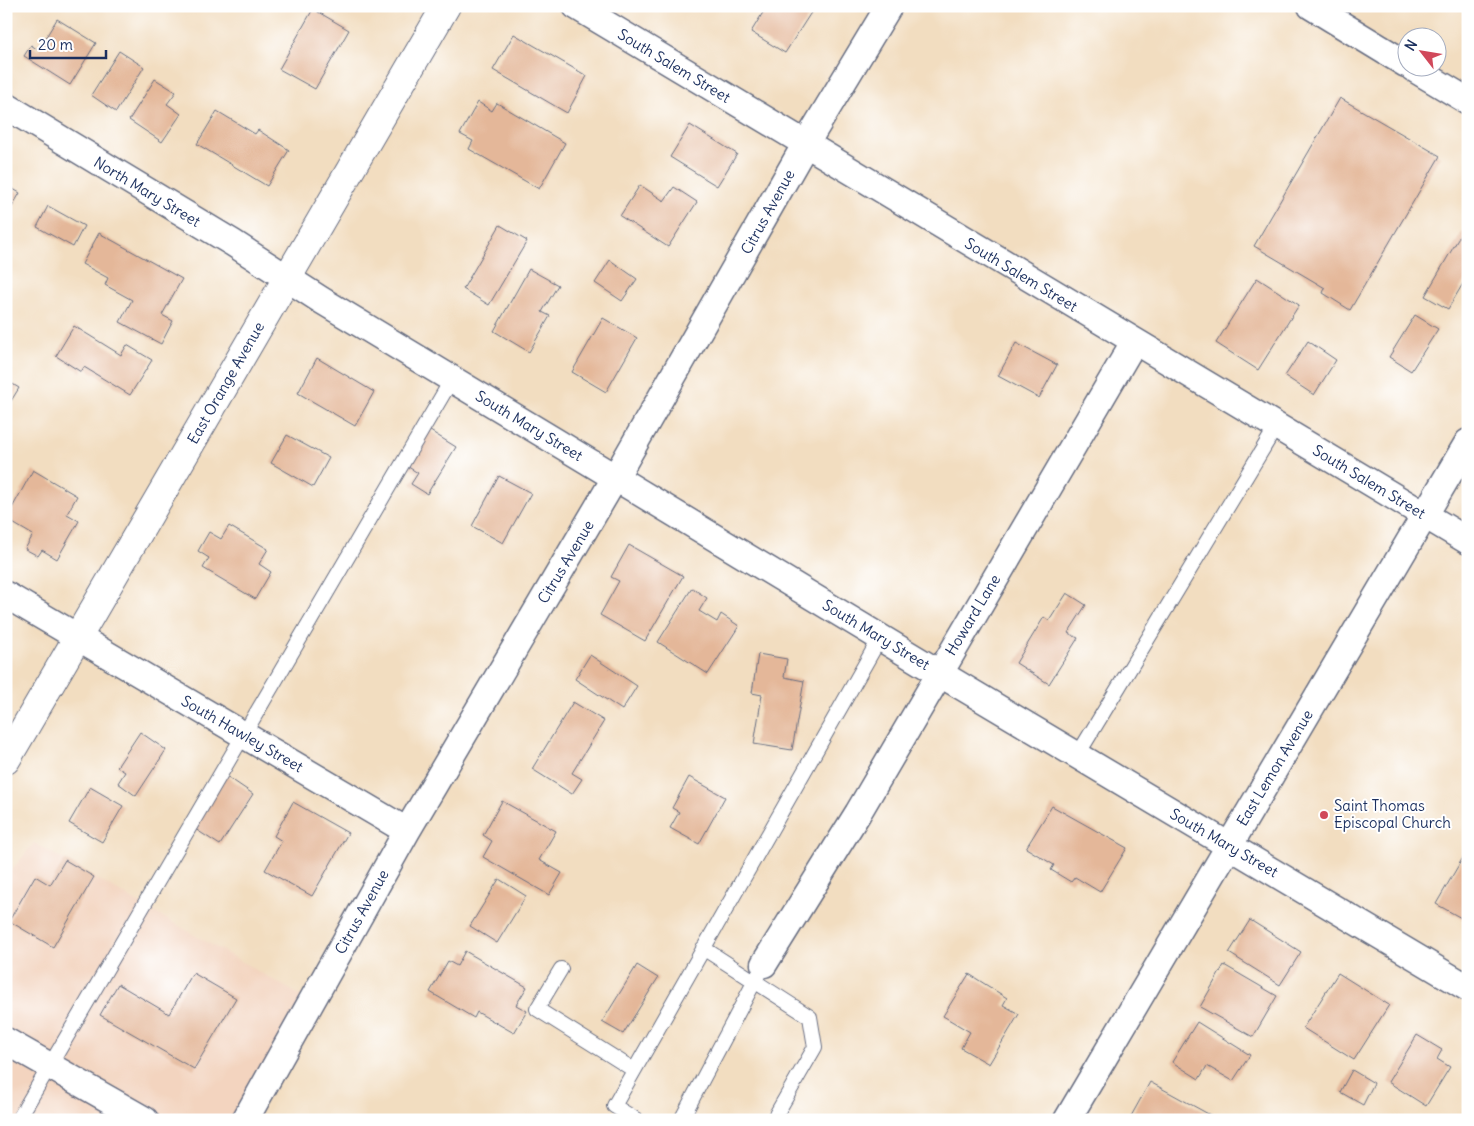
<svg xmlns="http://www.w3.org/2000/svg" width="1474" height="1126" font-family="Delius,sans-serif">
<rect width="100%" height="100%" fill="#fff"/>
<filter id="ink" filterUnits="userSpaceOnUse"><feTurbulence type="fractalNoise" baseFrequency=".02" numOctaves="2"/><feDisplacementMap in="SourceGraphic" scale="10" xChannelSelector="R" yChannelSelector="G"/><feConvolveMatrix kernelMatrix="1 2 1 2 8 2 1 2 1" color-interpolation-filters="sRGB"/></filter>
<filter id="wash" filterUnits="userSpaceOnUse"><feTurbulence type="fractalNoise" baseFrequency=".0096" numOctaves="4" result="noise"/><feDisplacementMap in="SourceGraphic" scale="20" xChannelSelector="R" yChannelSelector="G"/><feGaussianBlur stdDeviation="1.12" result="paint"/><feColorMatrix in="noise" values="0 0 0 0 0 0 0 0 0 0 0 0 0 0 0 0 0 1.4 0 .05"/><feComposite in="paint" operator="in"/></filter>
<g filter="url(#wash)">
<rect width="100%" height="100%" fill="#f2ddc0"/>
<!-- built -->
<path fill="#f3d4bf" d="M34,843L303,997L232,1120H6V877Z"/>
<g id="blocks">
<!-- building -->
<path fill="#e4b799" d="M767,6H805L812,11L785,53L751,32Z
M313,9L349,30L315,89L279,69Z
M57,19L96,43L70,85L24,56L31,45L38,50Z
M514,34L587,76L567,113L493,70Z
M119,51L144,67L116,112L91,95Z
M155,79L176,92L167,104L181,114L162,142L129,120Z
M1340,98L1440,156L1350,310L1323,293L1325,288L1254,246Z
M478,102L492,111L497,103L565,143L539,189L469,149L473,141L460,134Z
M217,111L255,134L258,130L289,150L267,186L197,144Z
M690,125L737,154L717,186L670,157Z
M6,185L20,193L6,217Z
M640,185L664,201L674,187L697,202L668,247L620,216Z
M48,206L84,226L73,247L37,227Z
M1468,222V275L1448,309L1425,296Z
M500,225L527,241L489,305L463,289Z
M99,233L182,279L162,315L173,321L161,344L120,322L132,300L105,285L108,278L82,264Z
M610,260L637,279L622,301L595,283Z
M529,269L558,285L542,312L550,316L529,352L494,331Z
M1257,278L1299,305L1258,370L1216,343Z
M1415,315L1438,329L1411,371L1389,357Z
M603,318L637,338L606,392L572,372Z
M74,326L121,355L127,345L152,360L130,395L84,367L81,372L56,356Z
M1308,341L1336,360L1314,395L1285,376Z
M1016,343L1057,365L1039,398L998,376Z
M317,358L374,392L355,426L298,393Z
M6,380L19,388L6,409Z
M427,429L456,447L427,494L411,484L418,473L405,465Z
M287,435L329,458L313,487L271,463Z
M33,470L77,496L67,514L79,521L57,559L42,550L38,556L25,549L33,535L6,519Z
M499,476L531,493L503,543L472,526Z
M229,526L268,549L259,564L271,572L255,599L203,568L209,558L198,551L209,532L221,539Z
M629,545L683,576L645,641L600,615L619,581L611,577Z
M692,588L707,598L699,611L717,622L721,614L739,626L708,674L658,642Z
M1067,593L1086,605L1068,633L1078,638L1049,684L1016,663L1044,617L1049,621Z
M758,654L787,659L784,677L804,681L792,750L754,744L762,695L752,693Z
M590,655L637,686L622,710L575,679Z
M573,702L604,721L572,773L582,779L572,794L532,769Z
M140,732L166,750L136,796L118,783L125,772L117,767Z
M225,775L253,794L220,845L192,827Z
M689,777L725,797L699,844L670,828L679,812L672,808Z
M90,787L123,806L102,842L69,823Z
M502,801L556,831L539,860L562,873L549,895L483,857L492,841L483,835Z
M293,802L348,833L312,896L265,870L282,841L274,836Z
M1052,806L1127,848L1100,892L1075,877L1071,882L1051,870L1054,865L1026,848Z
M1468,849V910L1463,919L1436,904Z
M65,860L94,877L53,947L9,921L35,876L50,885Z
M499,879L526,896L497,943L470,926Z
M1250,920L1301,952L1280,985L1229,953Z
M465,951L527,987L516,1005L527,1011L514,1033L477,1012L474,1018L430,992L448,961L457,966Z
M637,965L658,978L623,1034L602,1022Z
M1224,965L1277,996L1253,1037L1200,1007Z
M193,973L236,998L194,1069L100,1015L118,984L169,1014Z
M1338,973L1389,1005L1354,1060L1303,1028Z
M969,974L1007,998L1003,1005L1019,1014L989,1064L961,1048L970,1032L943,1016Z
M1197,1022L1250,1055L1233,1081L1207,1066L1199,1079L1172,1062Z
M1417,1035L1442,1050L1437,1059L1450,1067L1426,1106L1388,1082Z
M1352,1070L1374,1083L1363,1105L1340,1092Z
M1150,1082L1212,1116L1209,1120L1130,1118Z"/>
</g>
</g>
<g filter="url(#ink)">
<use href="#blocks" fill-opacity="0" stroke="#666c80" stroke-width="1"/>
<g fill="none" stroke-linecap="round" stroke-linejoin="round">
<defs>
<path id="service" d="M1077,756L1276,427
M703,948L810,1017L815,1047L773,1120
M561,969L537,1009L634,1070
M18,1120L452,379
M637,1120L614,1106L880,638
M681,1120L758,975"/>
<path id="minor" d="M576,6L1468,541
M1311,6L1406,64
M1413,68L1468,101
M6,106L233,243L321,300L939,673L1468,988
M6,595L407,831
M764,964L858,813L1134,342
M6,1041L145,1120
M245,1120L407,831L615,478L805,145L889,6
M1067,1120L1468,442"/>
<path id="secondary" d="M6,760L446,6"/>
</defs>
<!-- service casing -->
<use href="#service" stroke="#666c80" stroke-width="16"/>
<!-- minor casing -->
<use href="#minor" stroke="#666c80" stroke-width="29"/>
<!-- secondary casing -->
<use href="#secondary" stroke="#666c80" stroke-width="30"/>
<!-- service -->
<use href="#service" stroke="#fff" stroke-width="14"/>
<!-- minor -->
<use href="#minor" stroke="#fff" stroke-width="26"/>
<!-- secondary -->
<use href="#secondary" stroke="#fff" stroke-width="28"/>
</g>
</g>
<!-- markers -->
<circle fill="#d1495b" stroke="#fff" stroke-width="2" cx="1324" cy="815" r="5"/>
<g text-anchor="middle" stroke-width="4" stroke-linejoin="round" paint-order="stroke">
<!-- street labels -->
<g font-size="15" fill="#1b2f5e" stroke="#fff">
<text transform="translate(674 66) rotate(31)" y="5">South Salem Street</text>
<text transform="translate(147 192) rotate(31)" y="5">North Mary Street</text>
<text transform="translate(768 212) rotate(-61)" y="5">Citrus Avenue</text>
<text transform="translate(1021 275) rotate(31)" y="5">South Salem Street</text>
<text transform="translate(226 383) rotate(-60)" y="5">East Orange Avenue</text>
<text transform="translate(529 426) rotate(31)" y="5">South Mary Street</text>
<text transform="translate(1369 482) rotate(31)" y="5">South Salem Street</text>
<text transform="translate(566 562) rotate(-59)" y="5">Citrus Avenue</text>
<text transform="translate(973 615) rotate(-59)" y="5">Howard Lane</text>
<text transform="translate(876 635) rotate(31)" y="5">South Mary Street</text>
<text transform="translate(242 734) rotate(30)" y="5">South Hawley Street</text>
<text transform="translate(1275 768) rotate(-59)" y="5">East Lemon Avenue</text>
<text transform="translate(1224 843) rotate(30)" y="5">South Mary Street</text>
<text transform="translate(362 912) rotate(-61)" y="5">Citrus Avenue</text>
</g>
<!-- poi labels -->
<g font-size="15" fill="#1b2f5e" stroke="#fff" text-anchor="start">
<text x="1334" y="811">Saint Thomas<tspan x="1334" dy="17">Episcopal Church</tspan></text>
</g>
</g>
<!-- margin -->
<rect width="1474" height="1126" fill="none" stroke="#fff" stroke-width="25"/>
<!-- north arrow -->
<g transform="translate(1422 52) rotate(301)"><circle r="24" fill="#ffffff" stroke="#a4acbf"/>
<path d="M0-4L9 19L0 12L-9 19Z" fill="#d1495b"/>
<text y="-8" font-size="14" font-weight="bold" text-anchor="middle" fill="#1b2f5e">N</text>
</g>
<!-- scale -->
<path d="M30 50v8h76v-8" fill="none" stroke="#1b2f5e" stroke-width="2.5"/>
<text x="38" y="50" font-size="15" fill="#1b2f5e" stroke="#ffffff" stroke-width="4" paint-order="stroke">20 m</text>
</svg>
